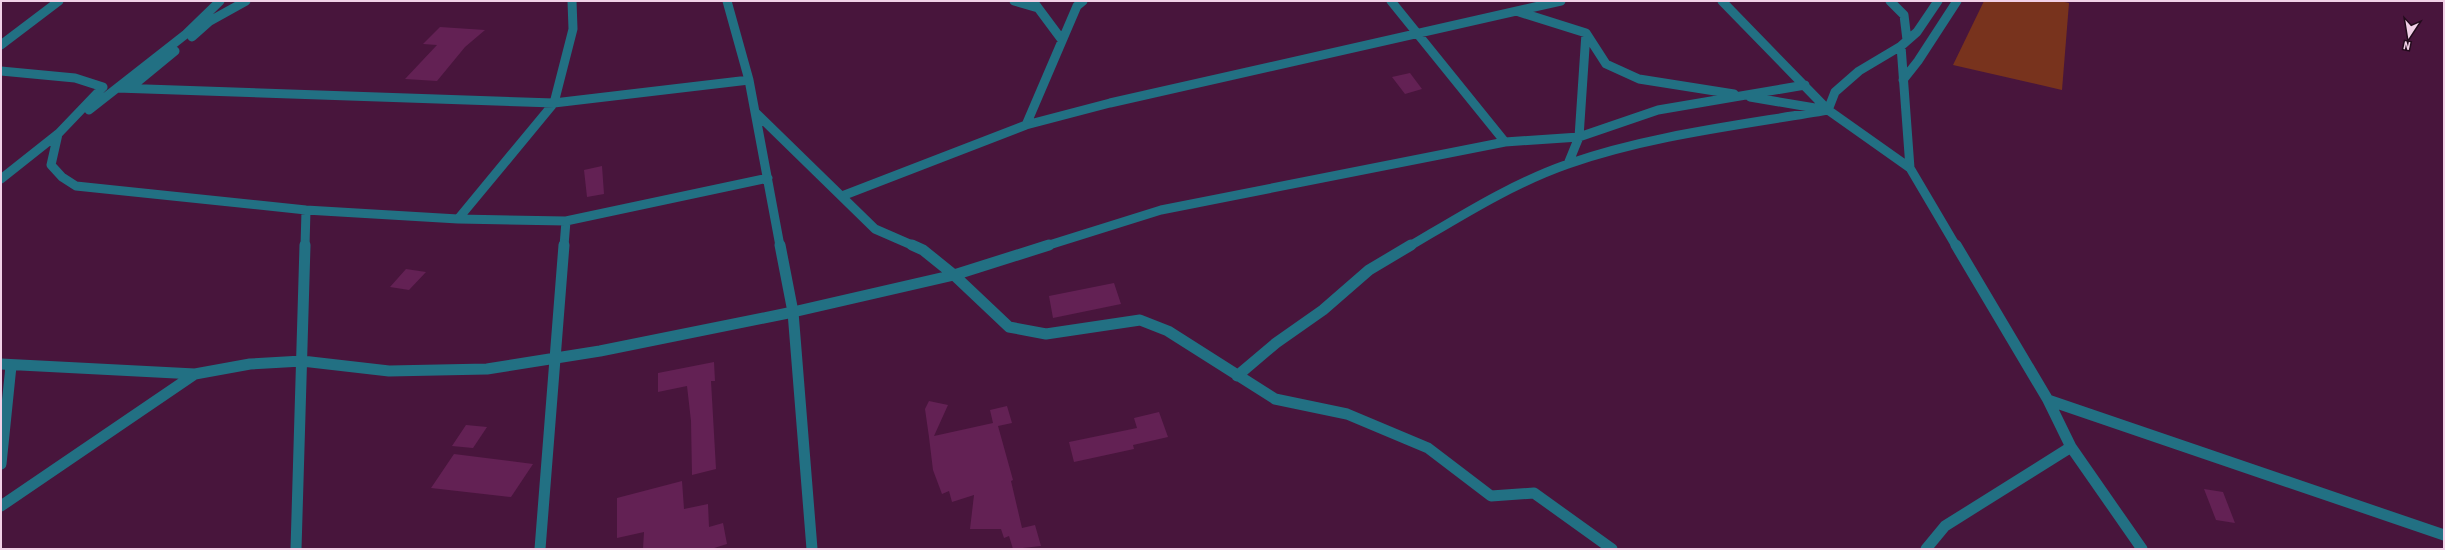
<svg xmlns="http://www.w3.org/2000/svg" width="2445" height="550" font-family="'Roboto Condensed',sans-serif">
<rect width="100%" height="100%" fill="#48153c"/>
<!-- green -->
<path fill="#78331d" d="M1984,1H2060L2069,3L2062,90L1953,65Z"/>
<!-- building -->
<path fill="#632154" d="M440,27L485,30L465,47L437,81L405,79L437,45L423,44Z
M1410,73L1422,89L1405,94L1392,77Z
M602,166L604,194L587,197L584,170Z
M406,269L426,272L409,290L390,287Z
M1114,283L1121,304L1053,318L1049,296Z
M714,362L715,381H711L716,469L692,475L691,421L687,386L658,392V373Z
M929,401L948,405L934,436L993,423L990,410L1007,406L1012,423L998,426L1013,480L1011,481L1022,528L1035,525L1041,546L1013,549L1009,536L1004,538L1001,529H970L974,495L952,502L949,491L942,494L933,470L929,437L925,409Z
M1159,412L1168,437L1133,445L1134,449L1074,462L1069,442L1137,428L1134,418Z
M466,425L487,427L473,448L452,446Z
M454,454L533,464L511,497L431,488Z
M682,481L684,509L708,504L709,527L723,523L727,544L711,549H643L644,532L617,538V498Z
M2204,489L2223,492L2235,523L2216,520Z"/>
<g fill="none" stroke-linecap="round" stroke-linejoin="round">
<!-- minor-far1 -->
<path stroke="#227083" stroke-width="9" d="M727,1L749,80L780,246
M1014,1L1038,8
M1033,1L1062,40
M1391,1L1505,142
M1722,1L1828,110L1910,168L1956,246
M1890,1L1904,15L1907,40
M1519,12L1586,33L1606,64L1639,79L1734,94
M192,37L210,21L246,1
M1,45L59,1
M1901,46L1910,168
M1,71L75,78L103,87L58,134L51,165L62,177L76,186L306,210L458,219L566,221
M1903,80L1918,61L1957,1
M117,88L554,103L749,80
M130,88L175,51
M1750,97L1821,109
M89,110L186,34L220,1
M755,112L875,229L914,246
M1026,125L1110,103L1561,1
M1568,164L1579,137L1586,33
M1,179L59,133
M842,196L1026,125L1077,6L1083,1
M458,219L554,103L573,29L572,1
M305,246L306,210
M564,246L566,221L768,178
M1046,246L1161,210L1505,142L1579,137L1658,110L1805,85
M1410,246C1461,216 1511,184 1568,164C1651,135 1742,125 1828,110L1835,92L1859,71L1901,46L1917,32L1938,1"/>
<!-- minor -->
<path stroke="#227083" stroke-width="11" d="M780,245L793,312L812,549
M912,245L923,250L954,275L1009,327L1046,334L1140,320L1168,331L1275,399L1347,414L1428,448L1491,496L1534,493L1612,549
M1956,245L2048,400L2071,447L2142,549
M1,364L195,374
M1237,376L1276,343L1323,310L1369,270L1411,245
M2048,400L2444,535
M1,464L11,366
M1,506L195,374L250,364L302,361L389,371L487,369L600,351L793,312L954,275L1049,245
M296,549L305,245
M540,549L564,245
M1926,549L1945,526L2071,447"/>
</g>
<!-- border -->
<rect width="2445" height="550" fill="none" stroke="#f1d1e7" stroke-width="4"/>
<!-- north arrow -->
<g transform="translate(2409 36) rotate(192)" stroke="#220b1c" stroke-width="3" paint-order="stroke">
<path d="M0-3L7 15L0 10L-7 15Z" fill="#f1d1e7"/>
<text y="-6" font-size="11" font-weight="bold" text-anchor="middle" fill="#f1d1e7">N</text>
</g>
</svg>
